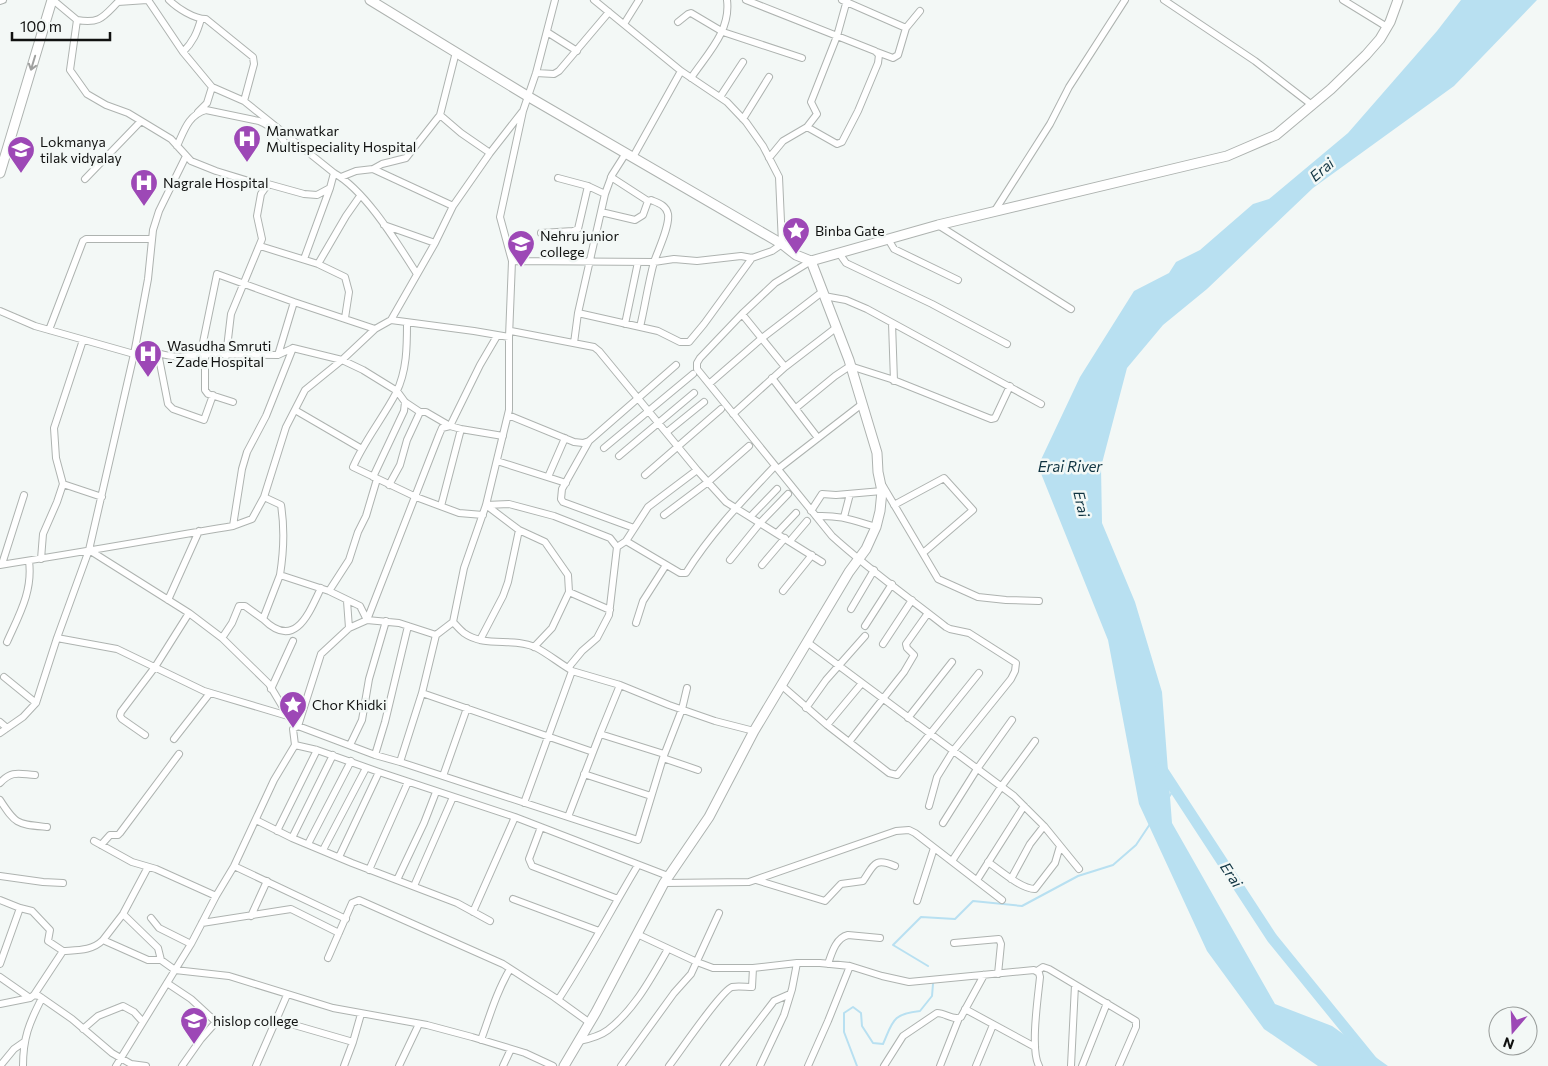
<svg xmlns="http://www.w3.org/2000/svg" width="1548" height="1066" font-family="Commissioner,sans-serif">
<rect width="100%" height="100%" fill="#f3f8f6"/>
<!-- water -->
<path fill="#b8e0f1" d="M1461,0H1537L1454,86L1313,188L1207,289L1163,325L1127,368L1101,467L1102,523L1135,602L1162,692L1172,823L1275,1004L1332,1026L1388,1066H1318L1264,1029L1207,951L1139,804L1108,640L1038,466L1080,377L1134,291L1169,273L1176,262L1200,250L1253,204L1269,199L1348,133L1437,31Z"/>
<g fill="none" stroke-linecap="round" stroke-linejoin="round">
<!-- stream -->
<path stroke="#b8e0f1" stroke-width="2" d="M1169,797L1174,789
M928,966L893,945L921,917L955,919L973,901L1022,906L1078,876L1113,865L1136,845L1150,824
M857,1066L844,1032V1013L853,1007L861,1013L862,1026L873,1043L883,1044C893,1021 892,1014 920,1011L932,996L933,984"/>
<!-- river -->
<path stroke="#b8e0f1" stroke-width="11" d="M1161,768L1272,938L1376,1066"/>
<defs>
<path id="street" d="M53,0L77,20L70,70L87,94L106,105L128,113L171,139L191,161L216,171L255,183L268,184L304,194L317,195L330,188L334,173
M148,0L183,52L212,87L244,101L334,173C366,191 397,243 417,274
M169,0C177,8 194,19 206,19L253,57L254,64L244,101
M746,0L875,51L879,55L878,63L858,111L842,142L837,144L807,127
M842,0L906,28
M1164,0L1255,61L1312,105
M1343,0L1387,27
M0,1L3,0
M77,20C100,24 103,17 118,2L147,0
M678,22L688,14L691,13L723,32L802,58
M624,24L639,0
M547,32L577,51
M183,52C193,42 197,33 201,19
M877,52L893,58L898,55L906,28L920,11
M536,73L554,74L559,71L609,12
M691,78C707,54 731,31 727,0
M720,97L743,62
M198,112L207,103L212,87
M440,115L461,133L490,153
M743,119L769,77
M177,146C184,131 188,115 206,110L259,121C271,126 285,137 287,150
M633,157L681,71
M769,158L783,141L807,127L817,114L811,102L837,36L847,0
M373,169L453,206
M341,177L356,171L373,169L382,164L406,158L440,115L456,52
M611,177L648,201L651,200C658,203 666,205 668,214C670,226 658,250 654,262C648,284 645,306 640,327
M558,178L588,186L605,194
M85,179L141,121
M601,212L635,220L643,215L648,201
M994,212L1050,124L1069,87L1125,0
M384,225L435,243
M938,225L1071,309
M541,233L573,231L578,229L588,186
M888,239L894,249L958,280
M260,246L318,264L345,277L349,292L345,318
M839,253L846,263L932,304L1007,344
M304,259L330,188
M512,261L654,262L674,259L697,261L741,256L752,258L772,251L782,244L779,177L763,146L746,122L727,102L681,71L594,0
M811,261L775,283L742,314L700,358L697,363V369L832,536C868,569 908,597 946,627L950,629L969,633L1016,663L1015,671L1011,679L953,751L937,777L929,806
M318,264L346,216L360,196
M824,296L846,300L867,309L1041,404
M0,311L35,326L134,354L151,356L158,353C176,359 191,356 210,354L278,355L293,348L342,360L363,370L397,391L405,402L420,412H426L450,426L461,429L503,436
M578,313L658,331L680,342H689L704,324L752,258
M742,314L785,367
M391,320L474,331L509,337
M407,323C407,346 407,371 396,393C383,418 364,441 353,467L416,497L459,513L483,515
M892,323L894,381
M625,324L638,262
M49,330L83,241L86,239H152
M511,331L594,347L599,351L697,470
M574,343L578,313L605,194L612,175L626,153
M158,353L168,404L173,409L204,420L213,395
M205,355V390L208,394L233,402
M278,355L294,302
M226,356L231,314L262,239L257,216L261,194L268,184
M200,357L217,274L294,302L375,329
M772,378L818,438
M709,384L762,338L822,292
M796,408L835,376L850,366L891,379L991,419L995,418L1010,386
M295,410L362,449
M733,414L785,367L837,327
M508,415L574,442L583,443L589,441L676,365
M667,432L704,402
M589,441L562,489L561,499L563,502L634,528
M604,448L693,374
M619,456L694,393
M497,461L566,483
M778,469L862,404
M645,475L721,409
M373,477L404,411L405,402
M548,477L565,438
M63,484L102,497
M389,485L400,465L407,440L420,412
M883,486L938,579L978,597L1006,600L1039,601
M264,497L281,505C285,530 284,550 280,575L329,591L360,606L367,620
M894,505L944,478L973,510L923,553
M441,506L461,429
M811,511L822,494L836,495L882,491
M664,515L708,482L749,446
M751,516L777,489
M816,516C841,515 852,520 876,527
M844,517L850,494
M233,526L242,469L247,452L266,416L293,348
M777,533L796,513
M626,541L680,573H686C711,533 743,500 775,466
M790,541L807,521
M89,550L189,613L222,638L269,684L288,716
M41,559L43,534L57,502L63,484L56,458L54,428L83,340
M730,560L760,523L788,494
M2,564L24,495
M0,565C78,553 155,539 233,526L252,519L264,497L286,427L305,390L342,360L375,329L391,320L435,243L453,206L490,153L522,112
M762,565L785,538
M329,591L349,560L358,532L366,516L377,479
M783,591L812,555
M168,600L199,531
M347,601L349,628
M851,609L874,570
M610,610L569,592L568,575L545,542L519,530L486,505L509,504L554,516L610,538L617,547
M263,619C295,651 309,613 321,588
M367,620L439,435L442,428L450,426L480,365L497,336
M453,622C456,625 460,630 464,633C485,648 512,637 535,647C547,653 559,663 571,670
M636,623L643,601L666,565
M865,626L892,584
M57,638L117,649L204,691L288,716L298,726L375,755L400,762L422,693L436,635
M222,638L232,623L239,606H245L263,619L280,575
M480,640L503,596L508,582L519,530
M7,642C19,615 33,591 29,561
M807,642L1014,796L1044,826L1079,869
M883,644L912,600
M534,647L552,628L569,592
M568,668L582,651L597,638L609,615L617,547L626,541L648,507L697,470L726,502L822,562
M4,677L36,703
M781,685L827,725L889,773L897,775L979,673
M271,689L293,641
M422,693L593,752L568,817
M806,708L826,680L865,636
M908,718L952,662
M0,722L7,728
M827,725L862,683
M0,733L23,717L36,703L57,638L89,550L134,354L148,279L153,230L159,211L186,156
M600,734L620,685
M145,735L122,719L120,716L121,712L155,667L189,613
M174,739L210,693
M849,742L904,672L914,655L907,648L906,644L928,613
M295,745L317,750L379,772L515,817L668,876
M350,745L362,720L369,679L386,621
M593,752L600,734L664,754
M375,755L385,722L408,626
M663,758L698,770
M400,762L638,840L663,758L682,709L687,688
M584,774L651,796
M443,776L467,708
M0,783C12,770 19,774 35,775
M0,800C16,825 17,824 47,827
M524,803L572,671L620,685L669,705L715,721L754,731
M256,820L292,838L352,863L457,903L490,921
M943,823L977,769L1012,720
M541,827L529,859L532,866L618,899
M277,831L317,750
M292,838L333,755
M94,841L132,862L156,869L216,896
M308,844L351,761
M101,845L110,835H118L120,833L179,754
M323,850L366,768
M339,857L379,772
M952,861L1001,787L1035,741
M988,862C1000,870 1021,889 1035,889L1055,863L1060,846
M234,866L346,919
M369,870L408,782
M0,876L43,882L63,883
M1011,879L1030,844L1044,826
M397,880L424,823L436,792
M756,880L825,901L841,884L863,881C874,865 874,857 895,866
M977,880L1024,806
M664,883L749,882L896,831L909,830L915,833L1002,900
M414,886L453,797
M513,899L599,931
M0,900L20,908
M917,901L934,848
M473,912L515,817
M123,914L158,948L161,960
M251,916L267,881
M151,918L159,928L191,944
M202,923L291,909L339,933
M637,934L697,962L713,968H753L797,963H820L850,966L882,976L909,982L1034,970L1039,973L1040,977C1038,997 1030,1050 1039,1066
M103,940L123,914L148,867
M954,943L999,939L1001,944L998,974
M63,951C78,950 92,951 103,940L148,960H161L175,970L229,976L333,1008L427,1025L472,1037L525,1053L553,1066
M328,958L352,903L359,900L503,964L554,997L590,1023
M0,964L20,908L32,911L50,930L48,941L63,951L34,995
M828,964C832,952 836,938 848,935L880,938
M1037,971L1043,967L1049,969L1136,1021V1027L1119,1066
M0,977L30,998L34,995L39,996L72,1019L112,1053L131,1064L146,1066
M167,983L191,999L216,1022L201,1039L182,1066
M558,1000C587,956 611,910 638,865
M0,1004L30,998
M965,1009L1035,1047
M277,1020L353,1042
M83,1029L98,1016L123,1006L134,1012L143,1022
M481,1040C490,1015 497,991 510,969
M579,1041C589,1039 600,1036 608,1030C635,1009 651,978 668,949
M0,1066L14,1049L24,1042
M23,1066C23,1038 29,1023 42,998
M116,1066L191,944L216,896L234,866L274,780L295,745L293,729L298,726L321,654L349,628L367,620L399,623L436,635L453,622L464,568L486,505L509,410V337L512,261L500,217L523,111L536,73L555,0
M256,1066L287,995
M344,1066L353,1042L361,1014
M399,1066L419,1024
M503,1066L511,1049
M621,1066L674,993L691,974L719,913
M669,1066C679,1053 721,991 732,987C738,986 746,987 752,987L753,968
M724,1066L774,1001L790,994
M760,1066L784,1015L792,989L797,963
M808,1066L828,1021L850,966
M884,1066L903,1036L937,1013C946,1013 953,1021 961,1017L984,975
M940,1066L959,1018
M976,1066L993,1025
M1071,1066L1075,985
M1082,1066L1107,1003"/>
<path id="secondary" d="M370,0L529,97L782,244L796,255L811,261L938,225L1227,156L1276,135L1331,89L1366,55L1380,39L1390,22L1398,0
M0,173L52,0
M564,1066L596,1012L664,883L709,817L754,731L849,572L866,549L876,527L880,511L882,491L878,472L877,453L849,360L811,261"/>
</defs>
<!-- street casing -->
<use href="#street" stroke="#aeb3b0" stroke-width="8"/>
<!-- secondary casing -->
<use href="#secondary" stroke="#aeb3b0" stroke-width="11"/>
<!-- street -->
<use href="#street" stroke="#fff" stroke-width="6"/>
<!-- secondary -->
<use href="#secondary" stroke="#fff" stroke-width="9"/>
</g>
<!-- one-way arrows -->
<defs><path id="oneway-shaft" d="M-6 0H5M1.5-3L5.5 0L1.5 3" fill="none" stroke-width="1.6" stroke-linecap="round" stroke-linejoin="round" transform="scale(1.25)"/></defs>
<use stroke="#9fa09f" href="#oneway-shaft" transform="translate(33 63) rotate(107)"/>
<!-- icons -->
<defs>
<symbol id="hospital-pin" viewBox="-11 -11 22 30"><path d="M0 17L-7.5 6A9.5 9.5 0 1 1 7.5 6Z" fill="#9d48b6" stroke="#f3f8f6"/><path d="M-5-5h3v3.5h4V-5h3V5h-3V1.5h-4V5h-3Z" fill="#fff"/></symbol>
<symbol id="school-pin" viewBox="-11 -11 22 30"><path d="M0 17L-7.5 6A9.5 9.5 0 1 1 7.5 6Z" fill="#9d48b6" stroke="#f3f8f6"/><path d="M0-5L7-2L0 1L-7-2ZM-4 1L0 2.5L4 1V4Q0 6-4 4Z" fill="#fff"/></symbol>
<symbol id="sight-pin" viewBox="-11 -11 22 30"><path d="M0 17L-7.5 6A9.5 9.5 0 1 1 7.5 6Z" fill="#9d48b6" stroke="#f3f8f6"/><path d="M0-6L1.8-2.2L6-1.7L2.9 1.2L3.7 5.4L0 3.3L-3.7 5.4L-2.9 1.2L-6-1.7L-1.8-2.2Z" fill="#fff"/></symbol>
</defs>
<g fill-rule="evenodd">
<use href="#hospital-pin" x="231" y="123" width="32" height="43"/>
<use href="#school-pin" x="5" y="134" width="32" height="43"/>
<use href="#hospital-pin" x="128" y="167" width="32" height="43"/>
<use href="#sight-pin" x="780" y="215" width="32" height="43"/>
<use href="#school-pin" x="505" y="228" width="32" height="43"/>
<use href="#hospital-pin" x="132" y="338" width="32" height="43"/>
<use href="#sight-pin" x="277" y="689" width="32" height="43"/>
<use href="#school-pin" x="178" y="1005" width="32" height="43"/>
</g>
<g text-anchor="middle" stroke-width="5" stroke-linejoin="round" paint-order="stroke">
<!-- poi labels -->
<g font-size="14" fill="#101110" stroke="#f3f8f6" text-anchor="start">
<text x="266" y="136">Manwatkar<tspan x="266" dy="16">Multispeciality Hospital</tspan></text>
<text x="40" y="147">Lokmanya<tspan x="40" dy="16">tilak vidyalay</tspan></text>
<text x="163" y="188">Nagrale Hospital</text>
<text x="815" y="236">Binba Gate</text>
<text x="540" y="241">Nehru junior<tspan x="540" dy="16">college</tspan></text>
<text x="167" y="351">Wasudha Smruti<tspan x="167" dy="16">- Zade Hospital</tspan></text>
<text x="312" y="710">Chor Khidki</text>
<text x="213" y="1026">hislop college</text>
</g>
<!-- water labels -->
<g font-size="15" font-style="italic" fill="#103442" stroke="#f3f8f6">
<text transform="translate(1322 170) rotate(-41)" y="5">Erai</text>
<text x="1070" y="472">Erai River</text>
<text transform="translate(1081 504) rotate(77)" y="5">Erai</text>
<text transform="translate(1231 875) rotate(57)" y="5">Erai</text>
</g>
</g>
<!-- north arrow -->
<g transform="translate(1513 1031) rotate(199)"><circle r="24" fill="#f3f8f6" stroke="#989c9a"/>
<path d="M0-4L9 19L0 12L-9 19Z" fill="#9d48b6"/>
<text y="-8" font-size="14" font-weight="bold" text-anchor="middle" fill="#101110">N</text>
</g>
<!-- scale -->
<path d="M12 32v8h98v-8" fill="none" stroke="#101110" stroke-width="2.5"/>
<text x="20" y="32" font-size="15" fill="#101110" stroke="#f3f8f6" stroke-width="4" paint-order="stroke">100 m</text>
</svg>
